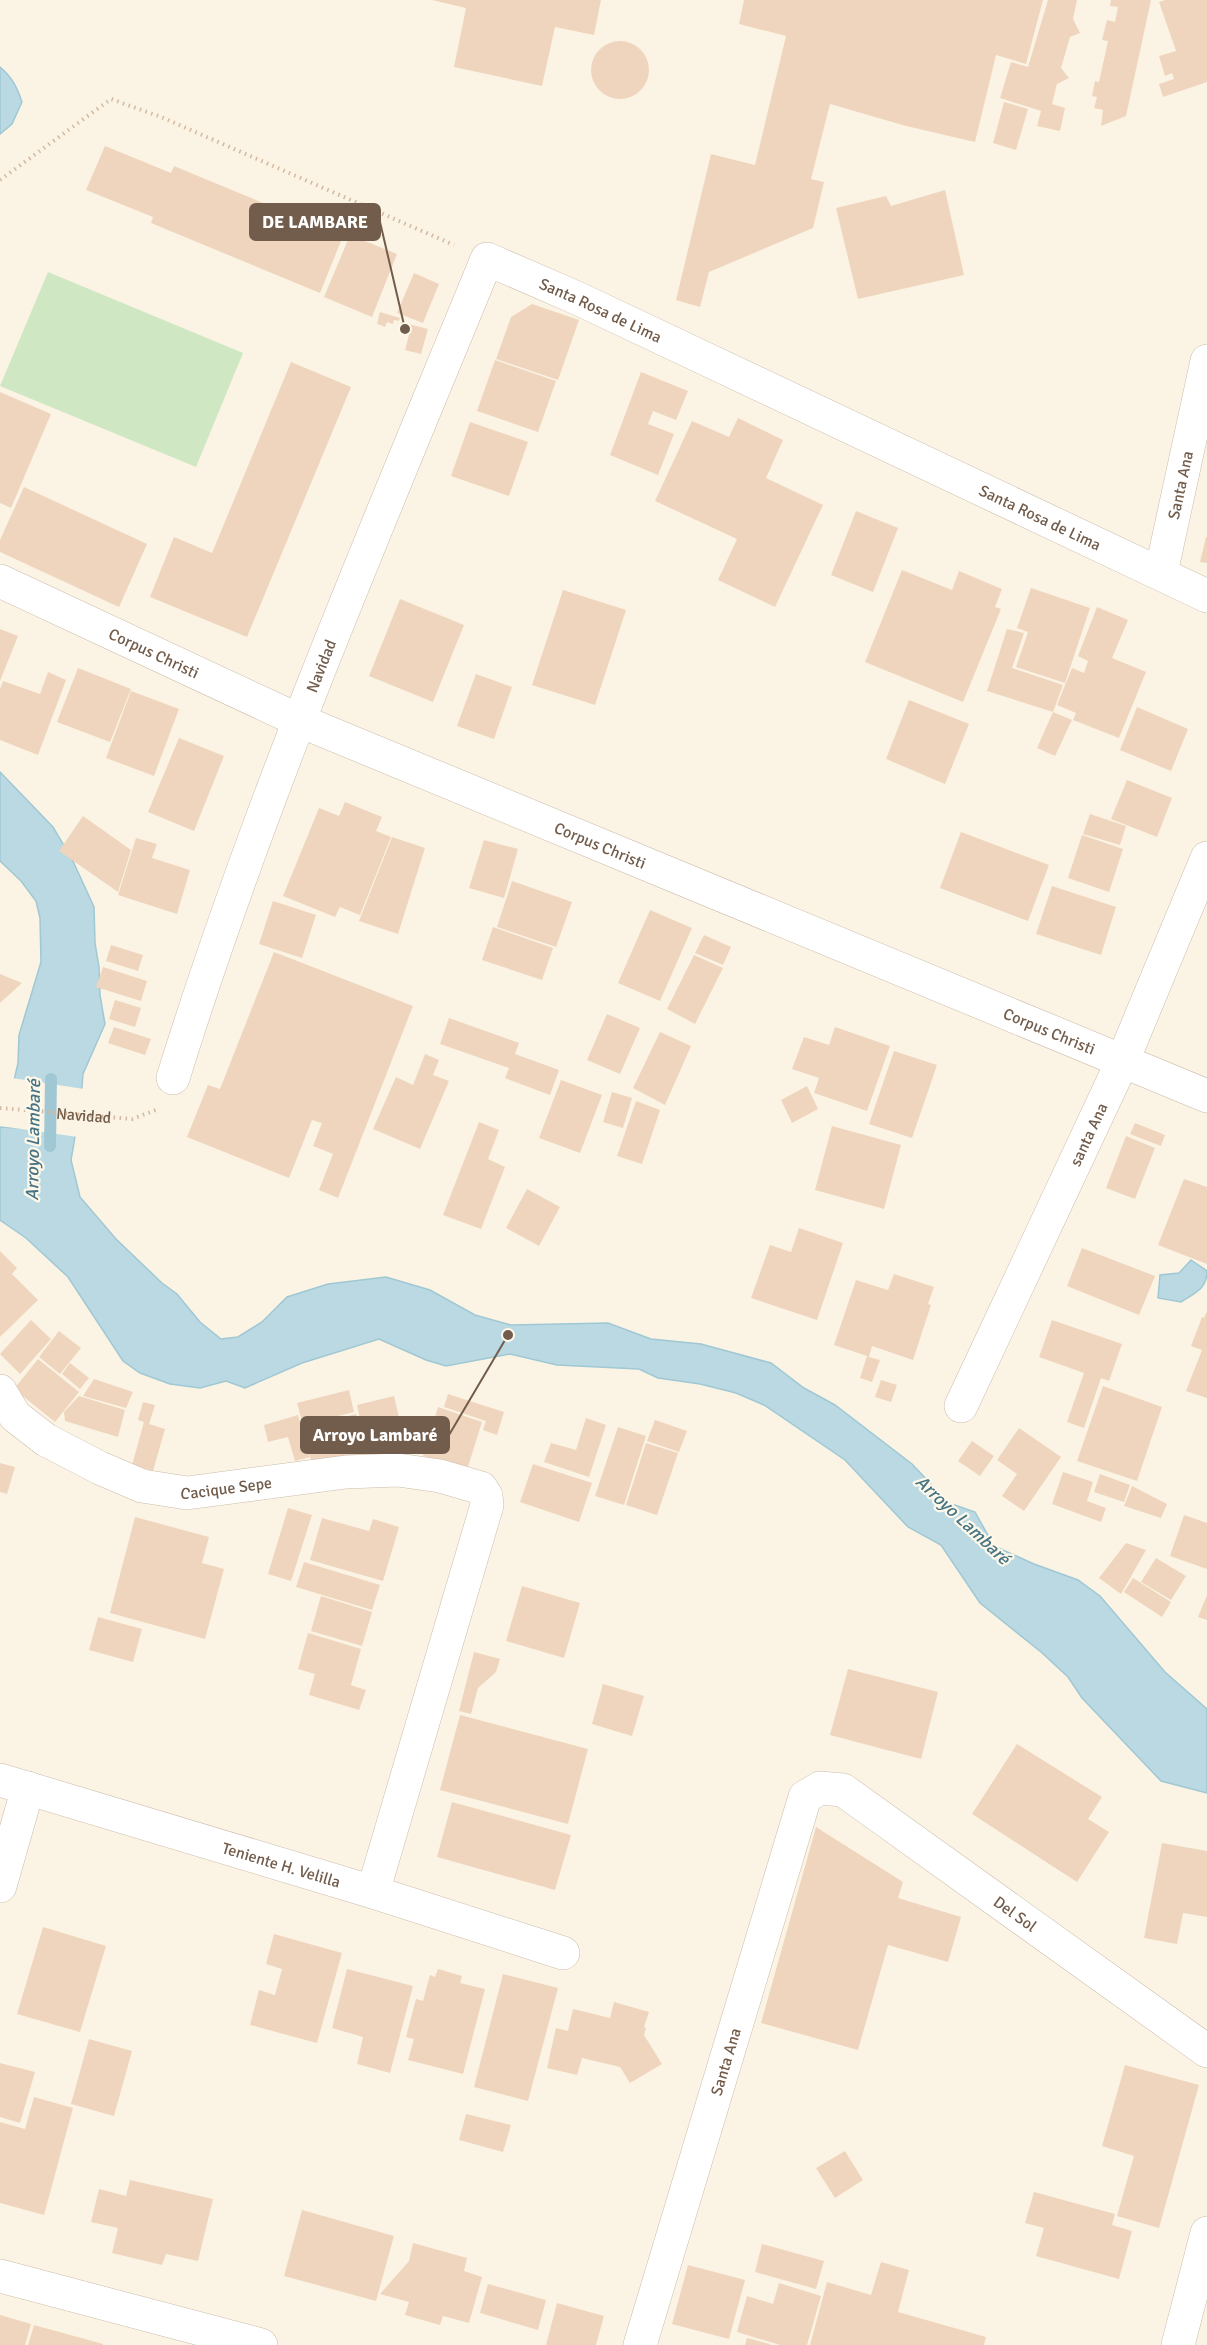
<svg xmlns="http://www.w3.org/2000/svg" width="1207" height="2345" font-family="Signika,sans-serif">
<rect width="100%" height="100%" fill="#fbf4e4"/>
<!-- green -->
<path fill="#cfe7c3" d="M48,272L243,353L196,467L0,386Z"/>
<!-- water -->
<path fill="#bad9e3" stroke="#a0c8d4" stroke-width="1.5" d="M0,67C12,77 17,87 22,102L12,124L0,134Z
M0,772L53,827L72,859L94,907L95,943L99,967L100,995L105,1024L83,1074L81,1098L12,1089L18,1063L19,1035L41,962L40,918L36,901L21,881L0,861Z
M0,1127L76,1131L71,1160L80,1197L116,1239L162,1283L177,1294L200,1322L221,1339L238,1337L262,1322L287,1297L328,1284L386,1277L430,1290L475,1315L511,1325L608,1323L651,1339L701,1344L771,1363L804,1388L835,1405L912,1464L949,1503L975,1512L994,1546L1034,1564L1078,1580L1100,1596L1165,1672L1207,1709V1793L1161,1781L1082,1698L1068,1677L1041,1652L980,1603L941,1545L908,1527L845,1460L764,1405L736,1393L700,1384L658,1378L639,1369L557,1365L510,1354L446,1366L426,1360L379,1339L302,1363L245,1388L226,1381L200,1388L170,1384L140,1373L123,1361L68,1277L26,1238L0,1220Z
M1191,1260L1207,1271C1207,1289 1195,1293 1181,1302L1158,1298L1160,1275L1179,1273Z"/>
<!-- pier -->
<path fill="#fbf4e4" d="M12,1078L84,1089L83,1099L80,1101L11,1092L9,1089Z
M0,1124L76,1128L79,1131L78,1137L0,1126Z"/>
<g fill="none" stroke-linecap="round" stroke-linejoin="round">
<!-- stream -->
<path stroke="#a0c8d4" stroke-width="12" d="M50,1146L51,1079"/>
</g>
<!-- building -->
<path fill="#efd5bd" d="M432,0H601L594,35L555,27L542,86L454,67L466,8Z
M744,0H1043L1026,64L996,55L975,142L906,126L830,104L811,179L824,182L813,228L709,272L700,307L676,300L711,154L755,165L786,36L739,24Z
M1048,0H1077L1073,19L1080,33L1070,37L1061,68L1069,78L1057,84L1052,104L1065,108L1060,131L1037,126L1041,111L1000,98L1011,62L1028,67Z
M1111,0H1151L1126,116L1101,126L1103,110L1094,108L1097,97L1092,96L1095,81L1099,82L1108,41L1102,40L1107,20L1115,22L1118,7L1110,6Z
M1165,0H1207V82L1163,97L1159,84L1174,79L1172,73L1165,76L1159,56L1176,51L1159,2Z
M591 70a29 29 0 1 1 58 0a29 29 0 1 1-58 0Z
M1004,102L1028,109L1016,150L993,143Z
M105,146L171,173L174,166L343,236L320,293L151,223L153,217L86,190Z
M945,190L964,275L858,299L836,208L886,196L891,206Z
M350,235L397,254L372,317L324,297Z
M414,273L439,284L423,323L397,313Z
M532,304L579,320L558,380L496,359L511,317Z
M380,312L400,318L399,321L394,320L393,324L387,322L385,327L383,326L377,324Z
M401,322L428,329L421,354L405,350L410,331L399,327Z
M495,360L556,381L538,432L477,411Z
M291,362L351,387L247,637L150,597L174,537L212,553Z
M641,372L688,391L676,420L653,411L648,424L674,434L658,475L610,455Z
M0,392L51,414L11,508L0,503Z
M738,418L783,440L766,478L823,505L775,607L718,580L737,539L655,501L692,421L729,437Z
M470,422L528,442L509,496L451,476Z
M24,487L147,544L119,607L0,552V540Z
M856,511L898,528L873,592L831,575Z
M1206,537H1207V563L1200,562Z
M902,570L952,590L959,571L1002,589L995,607L1001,609L963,702L865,662Z
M1031,588L1090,608L1065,683L1016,667L1028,632L1017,628Z
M563,590L626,610L595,705L532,685Z
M400,599L464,625L433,702L369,676Z
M1097,607L1128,620L1112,658L1146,672L1119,738L1073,720L1076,713L1057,705L1072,668L1084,673L1088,661L1078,656Z
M0,629L18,636L0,681Z
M1007,629L1024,633L1012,668L1063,685L1053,712L987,691Z
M78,668L131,689L110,742L57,722Z
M48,672L66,680L38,755L0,740V689L3,681L40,694Z
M476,674L512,687L494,739L457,726Z
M131,691L179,709L154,776L106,758Z
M909,700L969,724L945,784L886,759Z
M1137,707L1188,729L1171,771L1120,750Z
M1053,712L1072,720L1055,756L1037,748Z
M179,738L224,756L194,831L148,812Z
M1127,780L1172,798L1157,837L1111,819Z
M345,802L382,817L376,831L391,837L360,915L340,907L335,917L283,896L319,808L339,816Z
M1090,814L1126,826L1120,845L1083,834Z
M83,816L131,850L118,892L59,851Z
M961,832L1049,865L1028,921L940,888Z
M1082,835L1123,849L1109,892L1068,878Z
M392,837L425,848L398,934L359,921Z
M136,838L157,844L152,858L190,870L177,914L118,895Z
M484,840L518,849L504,898L469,888Z
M512,881L572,902L556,947L497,927Z
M1052,886L1116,907L1101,955L1036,934Z
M273,901L316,915L302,958L259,944Z
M650,910L692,928L660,1001L618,983Z
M493,927L553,948L542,980L482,960Z
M704,935L731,947L723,965L695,953Z
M111,945L143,955L138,971L106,961Z
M274,952L413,1006L338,1198L319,1190L333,1154L313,1146L322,1123L312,1120L289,1178L187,1137L208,1085L220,1089Z
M694,955L723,968L695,1024L667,1009Z
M103,967L147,981L141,1001L96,987Z
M0,974L22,983L0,1003Z
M115,1000L141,1008L135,1027L109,1019Z
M607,1014L640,1028L620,1074L587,1060Z
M449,1018L519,1043L515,1054L559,1070L550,1095L505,1078L509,1068L440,1044Z
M114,1027L151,1039L145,1055L108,1043Z
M835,1027L890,1046L867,1111L814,1093L819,1078L792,1069L804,1037L829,1045Z
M660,1032L691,1046L665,1105L633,1088Z
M894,1051L937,1065L912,1138L869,1124Z
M425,1054L439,1060L433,1075L449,1081L420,1149L373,1129L396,1077L413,1085Z
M561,1080L602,1095L580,1153L539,1138Z
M807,1086L818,1109L792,1123L781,1100Z
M612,1092L632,1098L623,1128L603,1122Z
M636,1101L660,1110L642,1164L617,1156Z
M479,1122L499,1130L488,1159L505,1167L481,1229L443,1215Z
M1135,1123L1165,1135L1161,1146L1130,1134Z
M832,1126L901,1145L884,1209L815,1190Z
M1126,1136L1155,1148L1135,1199L1106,1188Z
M1184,1179L1207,1187V1264L1158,1245Z
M527,1189L560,1207L539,1246L506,1228Z
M799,1228L843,1243L817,1320L751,1298L770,1245L791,1252Z
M1082,1248L1155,1276L1139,1315L1067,1286Z
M0,1251L17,1268L12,1274L38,1300L0,1337Z
M894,1274L934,1287L928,1304L931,1305L913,1360L872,1346L869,1357L880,1360L872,1382L860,1378L867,1356L834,1345L856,1280L888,1290Z
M1207,1311V1398L1186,1391L1202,1350L1191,1346L1202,1317L1204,1318Z
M31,1320L51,1339L20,1374L0,1354Z
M1052,1320L1122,1344L1109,1381L1101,1378L1084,1428L1067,1422L1084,1373L1039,1357Z
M59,1331L81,1348L60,1374L39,1357Z
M38,1359L79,1392L55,1422L14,1389Z
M70,1363L89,1378L80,1389L62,1374Z
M94,1379L133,1392L126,1408L83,1396Z
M881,1380L897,1385L891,1402L875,1397Z
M1103,1386L1162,1407L1137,1481L1077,1461Z
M349,1390L354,1412L303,1425L297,1403Z
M448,1394L504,1412L497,1435L483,1430L486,1421L444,1407Z
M79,1396L125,1410L118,1437L65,1421L64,1412Z
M394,1396L404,1439L366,1447L357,1405Z
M143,1402L155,1405L149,1424L165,1429L153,1471L132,1465L144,1422L138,1420Z
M438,1407L482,1422L467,1470L423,1456Z
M356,1414L367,1454L313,1468L303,1427Z
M298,1415L310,1457L295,1461L288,1437L268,1442L264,1425Z
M586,1418L606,1425L589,1477L544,1462L551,1443L576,1450Z
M655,1420L687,1431L679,1452L647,1441Z
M618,1427L646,1436L624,1505L595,1496Z
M1019,1428L1061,1457L1024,1511L1002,1496L1017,1474L997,1460Z
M972,1441L994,1456L980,1476L958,1461Z
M646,1443L678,1453L657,1515L626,1505Z
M0,1463L15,1467L7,1494L0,1492Z
M533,1464L592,1483L579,1522L520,1502Z
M1063,1472L1093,1482L1087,1501L1106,1508L1101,1522L1052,1504Z
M1100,1474L1130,1485L1124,1502L1094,1492Z
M1132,1486L1167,1504L1161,1518L1124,1506Z
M288,1508L312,1515L291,1581L268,1574Z
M1184,1515L1207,1523V1569L1170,1556Z
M135,1517L209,1537L202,1563L224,1569L205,1639L110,1613Z
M322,1518L369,1531L373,1519L399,1527L383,1581L310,1560Z
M1126,1543L1146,1550L1121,1594L1099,1578Z
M1156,1558L1186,1576L1171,1600L1141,1582Z
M304,1562L380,1585L372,1610L296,1587Z
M1133,1578L1171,1602L1162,1617L1124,1592Z
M522,1586L580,1603L564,1658L506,1641Z
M1207,1595V1620L1198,1617Z
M321,1596L372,1612L362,1646L311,1631Z
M98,1617L142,1629L133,1662L89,1650Z
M308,1633L361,1649L351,1685L344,1683L366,1690L359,1710L309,1695L315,1674L298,1669Z
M474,1652L500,1659L496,1672L478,1688L471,1714L459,1711Z
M848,1669L938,1692L921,1759L830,1735Z
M603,1684L644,1696L632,1736L592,1724Z
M460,1715L588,1749L568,1824L440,1790Z
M1017,1744L1102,1797L1088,1819L1109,1832L1077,1882L972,1814Z
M452,1802L571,1835L555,1890L437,1857Z
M816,1827L903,1882L898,1898L961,1917L948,1962L888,1945L858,2050L761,2023Z
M1162,1843L1207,1851V1917L1183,1913L1177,1944L1144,1938Z
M43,1927L106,1946L80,2032L17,2014Z
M274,1934L342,1953L317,2043L250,2025L259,1990L275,1995L282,1969L266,1964Z
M347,1969L413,1986L390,2073L357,2064L363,2037L332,2028Z
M438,1969L462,1976L460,1983L485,1989L463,2074L408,2060L414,2039L406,2037L416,1999L423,2001L430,1975L435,1977Z
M503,1974L558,1988L528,2101L474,2087Z
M614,2002L649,2012L644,2027L646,2028L644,2035L662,2064L630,2083L620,2067L582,2058L577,2075L547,2068L556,2028L568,2031L573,2009L610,2018Z
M89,2039L132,2051L114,2116L71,2104Z
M0,2063L35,2072L20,2123L0,2117Z
M1125,2065L1199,2085L1159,2228L1117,2216L1134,2156L1102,2146Z
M34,2097L73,2108L44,2215L0,2203V2122L25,2129Z
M466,2114L511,2125L503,2152L459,2140Z
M845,2151L863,2180L835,2198L816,2168Z
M130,2180L213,2199L198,2261L166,2254L162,2265L112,2253L118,2228L91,2222L99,2189L126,2196Z
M1034,2192L1115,2214L1112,2225L1132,2231L1119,2279L1036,2256L1044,2228L1025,2223Z
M302,2210L394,2236L376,2301L284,2276Z
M413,2243L467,2258L464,2271L482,2277L469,2323L443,2316L440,2325L405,2315L409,2302L380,2294L409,2261Z
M762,2244L824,2261L816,2289L755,2272Z
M881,2262L909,2270L898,2312L986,2337L984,2345H810L827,2282L871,2295Z
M688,2265L745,2280L729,2339L672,2324Z
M779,2283L821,2296L807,2345H780L737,2332L747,2296L773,2304Z
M488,2284L546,2300L538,2330L480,2313Z
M557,2303L604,2316L596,2345H546Z
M0,2315L31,2324L25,2345H0Z
M34,2325L103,2344V2345H28Z
M747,2338L770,2344V2345H745Z"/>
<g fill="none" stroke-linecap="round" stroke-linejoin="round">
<defs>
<g id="minor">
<path id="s2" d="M1161,573L1207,361"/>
<path id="s3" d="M0,581L298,720L1207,1096"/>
<path id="s4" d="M173,1078C260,798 376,530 487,259L579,299L1207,596"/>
<path id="s5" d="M0,1391L15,1416L46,1440L100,1468L142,1486L187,1493L346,1472L398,1470L440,1476L481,1488L486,1496L487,1505L373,1892"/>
<path id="s6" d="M961,1406L1123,1060L1207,858"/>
<path id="s7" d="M0,1780L373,1892L563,1953"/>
<path d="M0,1886L28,1788"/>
<path d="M0,2276L261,2345"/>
<path id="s8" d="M640,2345L805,1797L820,1788L843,1790L1207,2051"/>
<path d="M1178,2345L1207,2233"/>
</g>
</defs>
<!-- minor casing -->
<use href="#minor" stroke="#ccbcab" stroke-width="34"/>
<!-- path -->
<g stroke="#d3b9a0" stroke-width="4" stroke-dasharray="1.5 4.5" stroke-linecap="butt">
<path d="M0,180L111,99L161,117L454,245"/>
<path id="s1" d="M0,1108L132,1119L156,1110"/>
</g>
<!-- minor -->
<use href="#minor" stroke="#fff" stroke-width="33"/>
</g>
<g text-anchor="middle" stroke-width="4.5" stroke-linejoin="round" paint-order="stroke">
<!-- street labels -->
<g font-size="16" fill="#725c4b" stroke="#fef8ea">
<text dy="6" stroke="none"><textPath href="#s4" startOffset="1002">Santa Rosa de Lima</textPath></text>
<text dy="6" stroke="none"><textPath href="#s2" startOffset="90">Santa Ana</textPath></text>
<text dy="6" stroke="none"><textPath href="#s4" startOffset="1488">Santa Rosa de Lima</textPath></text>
<text dy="6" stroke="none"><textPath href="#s3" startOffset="170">Corpus Christi</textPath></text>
<text dy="6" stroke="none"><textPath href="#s4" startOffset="438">Navidad</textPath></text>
<text dy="6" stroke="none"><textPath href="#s3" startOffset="656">Corpus Christi</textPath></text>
<text dy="6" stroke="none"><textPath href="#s3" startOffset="1142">Corpus Christi</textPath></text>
<text dy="6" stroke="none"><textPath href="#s1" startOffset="84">Navidad</textPath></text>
<text dy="6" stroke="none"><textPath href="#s6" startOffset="300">santa Ana</textPath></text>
<text dy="6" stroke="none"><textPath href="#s5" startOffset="260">Cacique Sepe</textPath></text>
<text dy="6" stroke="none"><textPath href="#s7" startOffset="294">Teniente H. Velilla</textPath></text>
<text dy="6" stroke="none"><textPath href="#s8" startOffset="825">Del Sol</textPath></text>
<text dy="6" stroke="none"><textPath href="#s8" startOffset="296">Santa Ana</textPath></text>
</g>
<!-- water labels -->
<g font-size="18" font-style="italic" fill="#477484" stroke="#fef8ea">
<text transform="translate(33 1140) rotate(-89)" y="6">Arroyo Lambaré</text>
<text transform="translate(963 1520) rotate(43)" y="6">Arroyo Lambaré</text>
</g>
</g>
<!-- callouts -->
<path fill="none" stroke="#725c4b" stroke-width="2" d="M405 329L380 222M508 1335L449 1435"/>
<g fill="#725c4b" stroke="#fef8ea" stroke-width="2">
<circle cx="405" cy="329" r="6"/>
<circle cx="508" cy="1335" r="6"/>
</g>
<g fill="#725c4b" stroke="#725c4b" stroke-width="2">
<rect x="250" y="204" width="130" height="36" rx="6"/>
<rect x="301" y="1417" width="148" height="36" rx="6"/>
</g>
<g font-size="18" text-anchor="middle" font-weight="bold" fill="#fff">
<text x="315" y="228">DE LAMBARE</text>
<text x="375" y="1441">Arroyo Lambaré</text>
</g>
</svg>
